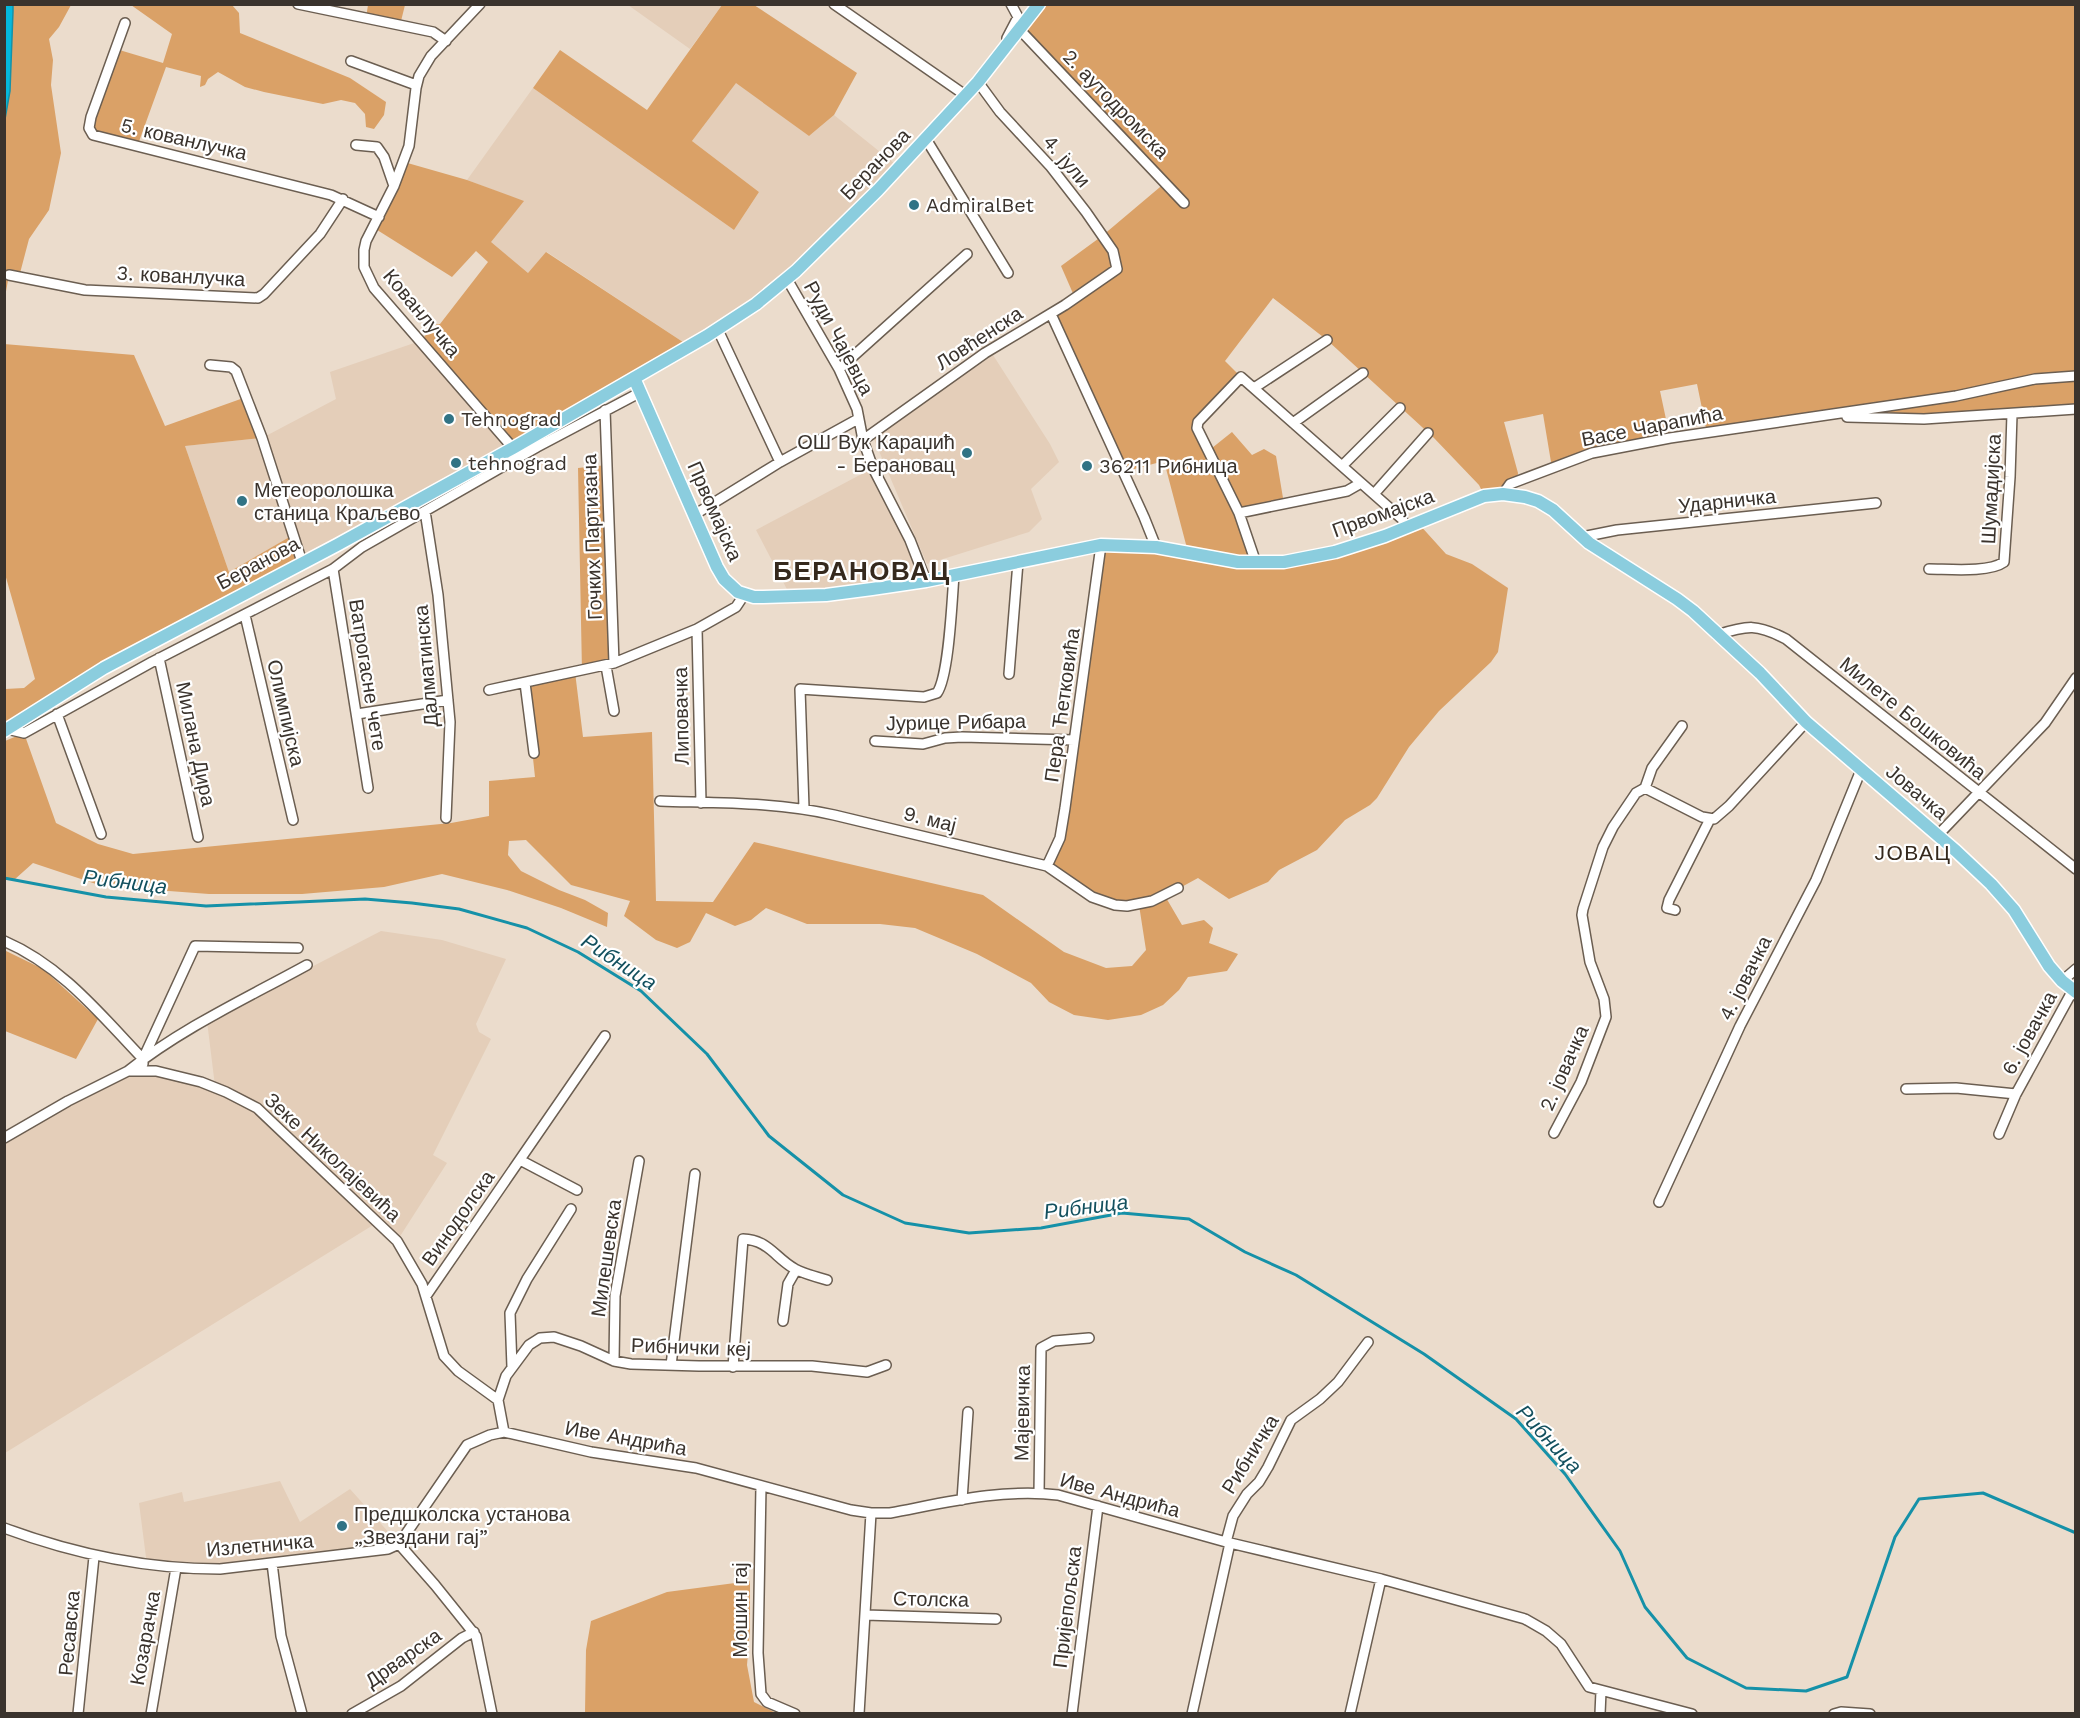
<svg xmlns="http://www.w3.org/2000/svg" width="2080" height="1718" font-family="'Work Sans',sans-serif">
<rect width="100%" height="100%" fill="#ebdccc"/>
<!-- built -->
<path fill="#e4ceb9" d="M628,5H722L690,49Z
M736,82L809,136L834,115L900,168L796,271L689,346L547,252L528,273L490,242L523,201L467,180L533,88L734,230L759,192L692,141Z
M420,341L513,448L302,562L293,536L229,572L185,446L262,438L336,399L330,372Z
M993,355L1050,444L1059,462L1031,489L1042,519L1029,532L927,564L873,437Z
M873,468L926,581L791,597L756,530Z
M381,931L442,940L506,959L476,1024L479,1032L491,1039L433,1155L447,1163L397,1241L378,1222L5,1453V1138L128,1071L144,1070L215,1086L207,1021Z
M280,1481L300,1522L350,1489L399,1544L220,1569L147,1565L139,1503L182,1492L184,1502Z"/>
<!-- green -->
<path fill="#daa167" d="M13,5H71L59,27L49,39L53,60L51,85L61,153L49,210L29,239L19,277L9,275L5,297L4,119L10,91Z
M131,5H232L239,13L240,33L350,78L386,102L384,115L374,129L366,127L365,114L355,103L341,100L323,104L264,92L245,87L218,72L208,79L205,85L200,87L201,76L166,67L137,147L97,137L89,124L116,49L163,63L172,34Z
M368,5H405L400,25L366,18Z
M722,5H754L857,73L834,115L809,136L736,83L692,141L759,192L734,230L533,88L560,50L647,110Z
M1039,5H2075V409L2012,414L1820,417L1707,433L1697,384L1660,391L1670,438L1552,468L1543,414L1504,422L1518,473L1517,480L1503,494L1482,491L1479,485L1434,438L1327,340L1273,298L1225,361L1241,377L1198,422L1207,452L1232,432L1252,455L1264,449L1276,456L1284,504L1239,513L1256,563L1284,562L1418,523L1446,554L1472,564L1508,588L1498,652L1491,662L1439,711L1409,747L1377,798L1370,805L1345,820L1317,850L1279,870L1268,882L1229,899L1198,878L1165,896L1182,925L1204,920L1213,928L1209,943L1238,954L1227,971L1188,977L1179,990L1163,1005L1141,1015L1108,1020L1074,1015L1049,1002L1031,983L977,954L915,928L880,924H807L766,908L751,920L735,926L706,913L690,942L677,948L656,940L624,916L630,901L571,885L526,840L509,841L508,855L521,871L559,890L585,900L608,913L607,927L561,908L507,890L442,874L384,887L302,894H209L102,886L33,863L14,880L5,878V741L24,733L56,823L98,844L133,854L451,823L489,816V781L535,777L525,683L575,672L583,737L652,732L656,901L713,902L754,842L983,895L1064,952L1106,968L1132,966L1146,950L1139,905L1103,902L1047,866L1055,850L1101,545L1188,552L1164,461L1123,472L1051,314L1075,298L1061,266L1102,236L1166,182L1020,30Z
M404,162L467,180L524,201L491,242L528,273L546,252L689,346L513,448L420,341L437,324H440L488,262L476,251L452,277L374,228Z
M4,344L134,355L165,426L249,396L262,438L185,446L229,572L293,535L302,562L192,620L5,735V689L24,688L35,679L5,574Z
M607,465L614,663L582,671L578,468Z
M4,950L43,969L98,1019L76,1059L5,1031Z
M750,1581V1629L747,1665L754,1702L776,1713H585L586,1650L591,1621L667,1592Z"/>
<!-- water -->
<path fill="#05b9dc" stroke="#1591a8" stroke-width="1.5" d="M5,4L13,5V11L10,91L5,119Z"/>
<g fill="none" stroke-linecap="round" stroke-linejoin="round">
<!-- stream -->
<path stroke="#1591a8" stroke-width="3" d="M4,878L106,897L206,906L365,899L412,903L459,909L527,928L578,952L641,991L707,1054L769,1136L843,1195L905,1223L969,1233L1041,1228L1122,1213L1189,1219L1245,1252L1296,1275L1424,1354L1516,1419L1565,1474L1620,1551L1645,1607L1687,1658L1746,1688L1806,1691L1847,1677L1895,1537L1919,1499L1983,1493L2076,1533"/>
<defs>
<path id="minor" d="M298,4L433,32L446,41
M480,4L431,56L419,76L416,88L409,146L394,186L366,241L364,250V267L374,288L513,448
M834,4L965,95
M125,23L91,117L89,128L93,135L331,195L379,217
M1020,30L1184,203
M1007,38L1018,17L1011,4
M351,61L416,85
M926,139L1008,273
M356,145L377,147L384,157L394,186
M9,275L85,290L258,298L264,294L320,234L343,199
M787,279L839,369L857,409L863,440L873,468L910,540L926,581
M1051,314L1144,517L1156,547
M718,330L780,462
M210,365L231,367L236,371L262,438L302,562
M839,369L967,254
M1254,388L1327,340
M605,410L614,663
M1847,417L1924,419L2076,409
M1293,423L1363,373
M863,440L985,353L1065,305L1117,269L1113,251L1086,212L1051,167L1000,112L978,82
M1342,466L1400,408
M1374,494L1428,433
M1503,494L1510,484L1592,453L1670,438L1956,396L2035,379L2076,376
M425,511L438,595L450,722L446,818
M1239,513L1347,491L1361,483
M694,515L780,462L858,419
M1582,537L1617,530L1876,503
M1256,563L1239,513L1197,428L1198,422L1241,377L1402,519L1407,528
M333,569L368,788
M1929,569C1948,569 1989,573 2004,562L2010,477L2012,414
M245,615L293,820
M697,629L701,803
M1717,635C1748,625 1757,624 1786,639L2076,869
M159,658L198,837
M606,666L614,711
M1009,674L1018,562
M525,683L534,753
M489,690L614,663L697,629L736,607L744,595
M57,714L101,834
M357,714L448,700
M7,729L24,733L152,662L333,569L362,547L537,447L641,392
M875,741L923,744L945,738L962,737L1074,740
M1645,788L1652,768L1682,726
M660,801C718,803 777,802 834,815L1047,866L1092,897L1115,905L1127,906L1152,901L1178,888
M804,808L800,689L924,697L937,693C949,676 952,600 954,575
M1938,835L2045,723L2076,678
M1047,866L1060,838L1065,808L1101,545
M1675,910L1667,908L1669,900L1710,819
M4,941C62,966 100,1014 143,1059V1064
M2062,981L2076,969
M143,1059L195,946L298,948
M128,1071C182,1028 247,998 307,965
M1906,1089L1956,1088L2016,1094
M1554,1133L1581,1082L1606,1017L1604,999L1590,962L1582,915L1583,909L1603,847L1613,827L1636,793L1645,788L1702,817L1714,819L1729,806L1806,722
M1999,1134L2016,1094L2073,990
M4,1138L68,1101L128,1071H156L201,1082L226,1092L257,1108L397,1241L422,1284L444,1356L458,1371L498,1400L504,1432
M520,1160L577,1190
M1659,1202L1740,1026L1816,880L1861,770
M426,1296L605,1036
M783,1321L788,1284L796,1270
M614,1361L615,1296L639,1161
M671,1365L695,1174
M512,1367L510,1313L527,1279L571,1209
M733,1367L743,1239C769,1240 775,1258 795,1269C805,1274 816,1277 827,1280
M498,1400L506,1376L529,1345L540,1338L554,1337L581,1346L614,1361L631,1364L699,1366H812L867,1372L886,1365
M761,1486L758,1653L761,1694L767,1702L795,1714
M1039,1493L1041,1348L1054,1341L1089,1338
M962,1500L968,1412
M4,1528C74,1554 145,1569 220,1569L388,1549L399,1544L467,1445L490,1435L504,1432L591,1452L696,1468L851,1510L871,1513H890C944,1503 1002,1488 1058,1495L1226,1542L1381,1579L1525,1619L1546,1631L1561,1644L1589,1687L1692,1714
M1226,1542L1233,1516L1247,1494L1259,1482L1268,1467L1291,1420L1320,1399L1338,1382L1368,1342
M399,1544L435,1585L476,1636L492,1714
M272,1563L281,1636L302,1714
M865,1615L996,1619
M78,1714L94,1557
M151,1714L176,1568
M352,1714L401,1686L462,1638L474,1632
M859,1714L871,1513
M1072,1714L1098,1506
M1192,1714L1230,1543
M1350,1714L1381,1579
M1600,1714L1601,1691
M1834,1714L1841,1712L1870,1714"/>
<path id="major" d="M634,378L717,567L724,579L738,592L754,597H763L826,595L872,589L926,581L1101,545L1156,547L1238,562H1284L1335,552L1385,536L1484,496L1503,494L1525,497L1538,501L1553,510L1589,543L1677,599L1693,611L1760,673L1806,722L1956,851L1991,884L2014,910L2049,966L2062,981L2076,992
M4,731L104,668L337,545L513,448L707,336L756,304L796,271L878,190L978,82L1039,4"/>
</defs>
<!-- minor casing -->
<use href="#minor" stroke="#6b5e51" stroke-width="12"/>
<!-- major casing -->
<use href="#major" stroke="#fff" stroke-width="15"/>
<!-- minor -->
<use href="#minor" stroke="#fff" stroke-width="9"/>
<!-- major -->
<use href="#major" stroke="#8bcdde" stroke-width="12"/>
</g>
<!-- markers -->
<g fill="#317385" stroke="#fff" stroke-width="2">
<circle cx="914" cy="205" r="6"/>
<circle cx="449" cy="419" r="6"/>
<circle cx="967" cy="453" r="6"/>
<circle cx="456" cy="463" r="6"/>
<circle cx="1087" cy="466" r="6"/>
<circle cx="242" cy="501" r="6"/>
<circle cx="342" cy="1526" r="6"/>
</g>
<g text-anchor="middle" stroke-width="4.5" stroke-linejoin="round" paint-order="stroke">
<!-- street labels -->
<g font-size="20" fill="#3a332d" stroke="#fff">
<text transform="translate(1116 104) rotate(46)" y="7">2. аутодромска</text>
<text transform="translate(184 139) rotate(13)" y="7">5. кованлучка</text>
<text transform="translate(1067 161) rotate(50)" y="7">4. јули</text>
<text transform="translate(875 164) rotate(-46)" y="7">Беранова</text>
<text transform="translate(181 276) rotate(3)" y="7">3. кованлучка</text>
<text transform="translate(422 313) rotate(50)" y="7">Кованлучка</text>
<text transform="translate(839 338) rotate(62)" y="7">Руди Чајевца</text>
<text transform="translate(979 338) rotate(-33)" y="7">Ловћенска</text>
<text transform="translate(1652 426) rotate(-11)" y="7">Васе Чарапића</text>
<text transform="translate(1991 489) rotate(-87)" y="7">Шумадијска</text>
<text transform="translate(1727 501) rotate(-6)" y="7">Ударничка</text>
<text transform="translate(715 511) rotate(66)" y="7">Првомајска</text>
<text transform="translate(1383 513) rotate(-20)" y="7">Првомајска</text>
<text transform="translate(592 537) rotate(-92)" y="7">Гочких Партизана</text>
<text transform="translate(258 563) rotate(-28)" y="7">Беранова</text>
<text transform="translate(426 666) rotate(-95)" y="7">Далматинска</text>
<text transform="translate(368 675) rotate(81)" y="7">Ватрогасне чете</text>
<text transform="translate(1062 705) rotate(-82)" y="7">Пера Ћетковића</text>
<text transform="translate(286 713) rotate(77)" y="7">Олимпијска</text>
<text transform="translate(681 716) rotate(-91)" y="7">Липовачка</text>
<text transform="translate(1913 718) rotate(39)" y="7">Милете Бошковића</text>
<text transform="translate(956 722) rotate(-1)" y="7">Јурице Рибара</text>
<text transform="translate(196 744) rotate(78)" y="7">Милана Дира</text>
<text transform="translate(1917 792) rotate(40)" y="7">Јовачка</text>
<text transform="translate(930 819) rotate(14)" y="7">9. мај</text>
<text transform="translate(1745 978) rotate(-63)" y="7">4. јовачка</text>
<text transform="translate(2029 1033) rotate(-61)" y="7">6. јовачка</text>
<text transform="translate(1564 1068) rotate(-66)" y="7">2. јовачка</text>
<text transform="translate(333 1157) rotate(43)" y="7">Зеке Николајевића</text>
<text transform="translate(458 1218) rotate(-55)" y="7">Винодолска</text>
<text transform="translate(606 1258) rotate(-82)" y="7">Милешевска</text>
<text transform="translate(691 1347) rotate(2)" y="7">Рибнички кеј</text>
<text transform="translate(1022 1413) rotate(-89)" y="7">Мајевичка</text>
<text transform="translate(626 1438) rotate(10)" y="7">Иве Андрића</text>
<text transform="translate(1250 1454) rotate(-58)" y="7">Рибничка</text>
<text transform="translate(1120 1495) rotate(15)" y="7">Иве Андрића</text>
<text transform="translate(260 1545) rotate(-5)" y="7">Излетничка</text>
<text transform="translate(931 1599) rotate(1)" y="7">Столска</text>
<text transform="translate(1067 1607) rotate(-83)" y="7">Пријепољска</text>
<text transform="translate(740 1610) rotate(-90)" y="7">Мошин гај</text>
<text transform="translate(69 1633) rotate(-85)" y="7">Ресавска</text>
<text transform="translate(145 1638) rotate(-80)" y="7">Козарачка</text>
<text transform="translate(403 1658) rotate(-35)" y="7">Дрварска</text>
</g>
<!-- poi labels -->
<g font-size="20" fill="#3a332d" stroke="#fff" text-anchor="start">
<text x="926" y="212">AdmiralBet</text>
<text x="461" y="426">Tehnograd</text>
<text x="955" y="449" text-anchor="end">ОШ Вук Караџић<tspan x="955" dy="23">- Берановац</tspan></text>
<text x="468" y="470">tehnograd</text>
<text x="1099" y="473">36211 Рибница</text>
<text x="254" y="497">Метеоролошка<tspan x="254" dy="23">станица Краљево</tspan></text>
<text x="354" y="1521">Предшколска установа<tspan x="354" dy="23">„Звездани гај”</tspan></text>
</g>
<!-- neighbourhood labels -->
<g font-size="21" letter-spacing="1.5" fill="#35291d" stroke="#fff">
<text x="1913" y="860">ЈОВАЦ</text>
</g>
<!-- water labels -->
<g font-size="21" font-style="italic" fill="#13505e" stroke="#fff">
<text transform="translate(125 882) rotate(7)" y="7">Рибница</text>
<text transform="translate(619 962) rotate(33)" y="7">Рибница</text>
<text transform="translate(1086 1207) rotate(-7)" y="7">Рибница</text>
<text transform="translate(1549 1439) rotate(47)" y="7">Рибница</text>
</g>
<!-- district labels -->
<g font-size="26" font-weight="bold" letter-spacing="1.5" fill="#35291d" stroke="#fff">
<text x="862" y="580">БЕРАНОВАЦ</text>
</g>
</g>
<!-- border -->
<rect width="2080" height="1718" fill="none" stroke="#3a332d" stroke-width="12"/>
</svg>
